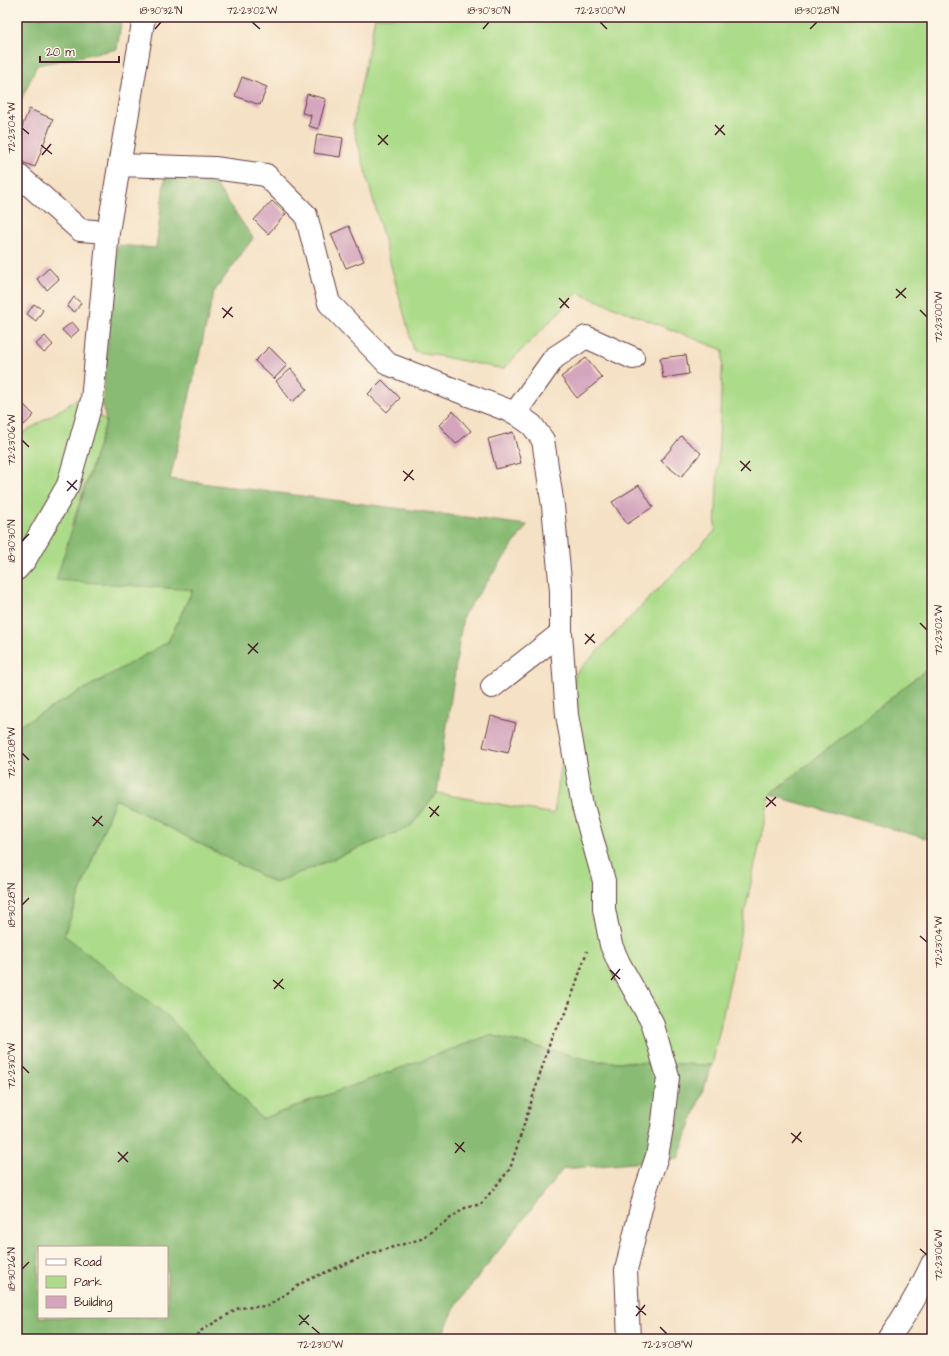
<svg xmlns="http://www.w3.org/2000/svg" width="949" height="1356" font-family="'Architects Daughter',sans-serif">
<rect width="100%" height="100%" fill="#fcf5e5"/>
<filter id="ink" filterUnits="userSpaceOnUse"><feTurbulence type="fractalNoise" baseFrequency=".025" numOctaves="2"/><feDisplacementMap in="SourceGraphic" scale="8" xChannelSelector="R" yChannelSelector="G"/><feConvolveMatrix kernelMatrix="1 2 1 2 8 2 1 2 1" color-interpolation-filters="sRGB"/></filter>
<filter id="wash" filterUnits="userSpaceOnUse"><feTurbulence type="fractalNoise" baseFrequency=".012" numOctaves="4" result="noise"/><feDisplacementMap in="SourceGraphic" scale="16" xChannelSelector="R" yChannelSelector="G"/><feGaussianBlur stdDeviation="0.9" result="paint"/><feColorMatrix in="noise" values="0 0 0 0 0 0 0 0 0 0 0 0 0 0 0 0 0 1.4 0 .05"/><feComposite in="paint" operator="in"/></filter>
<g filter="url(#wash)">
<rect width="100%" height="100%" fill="#f5e1c5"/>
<!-- green -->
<path fill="#acdb89" stroke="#7b7d5a" d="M375,17H932V665L770,795L712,1065L593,1061L490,1035L262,1119L170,1019L64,935L115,799L275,883L410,827L437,793L554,814L575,674L715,531L723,350L578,293L503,369L414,351L353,125Z
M81,397L106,422L71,528L193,589L168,642L17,727V432L23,433Z"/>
<!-- forest -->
<path fill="#89bb75" stroke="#6a6d50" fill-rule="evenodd" d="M17,17H122L117,49L37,65L17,109Z
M165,176L216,185L253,238L214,292L170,479L527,525L463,616L437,793L410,827L275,883L115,799L64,935L170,1018L262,1119L490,1035L593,1061L712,1065L678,1159L563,1169L458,1302L440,1339H17V727L168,642L193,590L56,580L106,422L102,402L117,245L156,248ZM39,1247H167V1317H39Z
M932,665V840L770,795Z"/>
<g id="blocks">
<!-- building -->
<path fill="#d4a5bd" d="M242,77L267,87L260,105L235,96Z
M307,94L326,99L318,129L309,126L311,115L302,113Z
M29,109L53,119L35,167L17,160V140Z
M317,134L343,138L340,157L314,153Z
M272,201L286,214L268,234L254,220Z
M349,226L364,261L346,268L331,234Z
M49,268L59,279L47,290L37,279Z
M74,297L81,303L75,312L67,307Z
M34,304L43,310L36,321L27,314Z
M72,322L79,330L70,338L62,330Z
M45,336L53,345L44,353L36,344Z
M269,347L287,365L274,379L255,361Z
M686,355L689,374L663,378L660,358Z
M586,358L602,378L577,398L561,377Z
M291,369L307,389L292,402L276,381Z
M382,380L400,398L387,412L368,394Z
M22,403L34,415L24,425L17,419V408Z
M453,411L471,431L456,444L439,425Z
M513,432L521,463L496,469L488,439Z
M681,436L701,453L681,477L661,461Z
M639,485L653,507L627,524L612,502Z
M491,716L516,723L508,753L483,747Z"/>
</g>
</g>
<g filter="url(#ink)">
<use href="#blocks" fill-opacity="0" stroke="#643c42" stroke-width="1"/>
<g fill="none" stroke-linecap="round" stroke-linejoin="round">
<defs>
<path id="minor" d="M119,165L214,168L266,175L306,215L329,303L388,364L515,413L532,425L543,440L553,506L561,591V633L567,715L583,806L604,881V909L611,945L619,963L652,1022L668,1077L663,1122L657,1156L645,1192L626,1270L629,1339
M17,174L80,230L108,232
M515,413L554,358L586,337L633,358
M17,569L25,560L68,485L92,400L108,232L144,17
M492,687L561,633
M888,1339C906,1315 920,1291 932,1264"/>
</defs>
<!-- minor casing -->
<use href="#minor" stroke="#643c42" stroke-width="24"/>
<!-- path -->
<path stroke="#643c42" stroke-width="2.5" stroke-dasharray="3 3" stroke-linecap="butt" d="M192,1339L202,1330L239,1308L268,1306L305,1281L369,1254L421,1239L465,1208L481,1204L510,1169L553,1033L566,1013L587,951"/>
<!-- minor -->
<use href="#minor" stroke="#fff" stroke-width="22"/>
</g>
</g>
<!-- ticks -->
<path fill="none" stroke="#4a1f2b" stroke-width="1.5" d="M252,22L260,29M600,22L607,29M155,29L161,22M483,29L489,22M810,29L817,22M715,125L725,135M22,128L29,134M378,135L388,145M715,135L724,125M41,145L52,154M378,145L388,135M42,155L51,144M896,289L906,298M559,298L569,308M896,298L906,288M222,308L233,317M560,308L569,298M920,310L927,317M223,318L232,307M22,440L29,447M740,461L751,471M403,471L414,480M741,471L750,461M67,481L77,490M404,481L413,470M67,491L77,480M22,541L29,534M920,623L927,630M585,634L595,643M248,644L258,653M585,644L594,634M248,654L258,643M22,753L29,760M766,797L776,806M429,807L439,816M766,807L776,797M92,817L103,826M430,817L439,806M93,826L102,816M22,905L29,898M920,936L927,942M610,970L620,979M273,980L284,989M611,980L620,969M274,989L283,979M22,1066L29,1073M791,1133L802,1142M455,1143L465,1152M792,1143L801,1132M118,1152L128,1162M455,1153L464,1142M118,1162L128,1152M920,1249L927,1255M22,1269L29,1262M636,1306L646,1315M299,1315L309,1325M636,1316L645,1305M299,1325L309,1315M312,1327L320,1334M660,1327L667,1334"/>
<!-- margin -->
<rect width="949" height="1356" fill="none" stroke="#fcf5e5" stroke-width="44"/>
<!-- legend -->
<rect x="38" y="1246" width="130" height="72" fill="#fcf5e5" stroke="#b59f9b"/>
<rect x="46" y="1259" width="20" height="6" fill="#ffffff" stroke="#b59f9b"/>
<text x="74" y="1266" font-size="12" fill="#4a1f2b">Road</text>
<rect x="46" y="1276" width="20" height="12" fill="#acdb89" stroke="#b59f9b"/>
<text x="74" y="1286" font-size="12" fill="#4a1f2b">Park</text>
<rect x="46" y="1296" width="20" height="12" fill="#d4a5bd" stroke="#b59f9b"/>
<text x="74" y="1306" font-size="12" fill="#4a1f2b">Building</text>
<!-- scale -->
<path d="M40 56v6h79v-6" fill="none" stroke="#4a1f2b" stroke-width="2"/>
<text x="46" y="56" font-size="12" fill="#4a1f2b" stroke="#fcf5e5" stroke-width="3" paint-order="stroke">20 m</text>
<rect x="22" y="22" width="905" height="1312" fill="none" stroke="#4a1f2b" stroke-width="1.5"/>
<g font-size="10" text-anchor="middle" fill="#4a1f2b">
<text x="161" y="14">18°30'32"N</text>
<text x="252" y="14">72°23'02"W</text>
<text x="489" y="14">18°30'30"N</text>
<text x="600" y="14">72°23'00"W</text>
<text x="817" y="14">18°30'28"N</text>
<text transform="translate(11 128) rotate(-90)" y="4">72°23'04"W</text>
<text transform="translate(938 317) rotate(-90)" y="4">72°23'00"W</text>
<text transform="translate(11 440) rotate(-90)" y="4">72°23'06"W</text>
<text transform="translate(11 541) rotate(-90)" y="4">18°30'30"N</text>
<text transform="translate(938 630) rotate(-90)" y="4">72°23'02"W</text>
<text transform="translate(11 753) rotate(-90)" y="4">72°23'08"W</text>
<text transform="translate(11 905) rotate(-90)" y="4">18°30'28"N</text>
<text transform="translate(938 942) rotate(-90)" y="4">72°23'04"W</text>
<text transform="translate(11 1066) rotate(-90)" y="4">72°23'10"W</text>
<text transform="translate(938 1255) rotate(-90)" y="4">72°23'06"W</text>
<text transform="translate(11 1269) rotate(-90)" y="4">18°30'26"N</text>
<text x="320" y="1348">72°23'10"W</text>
<text x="667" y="1348">72°23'08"W</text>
</g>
</svg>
